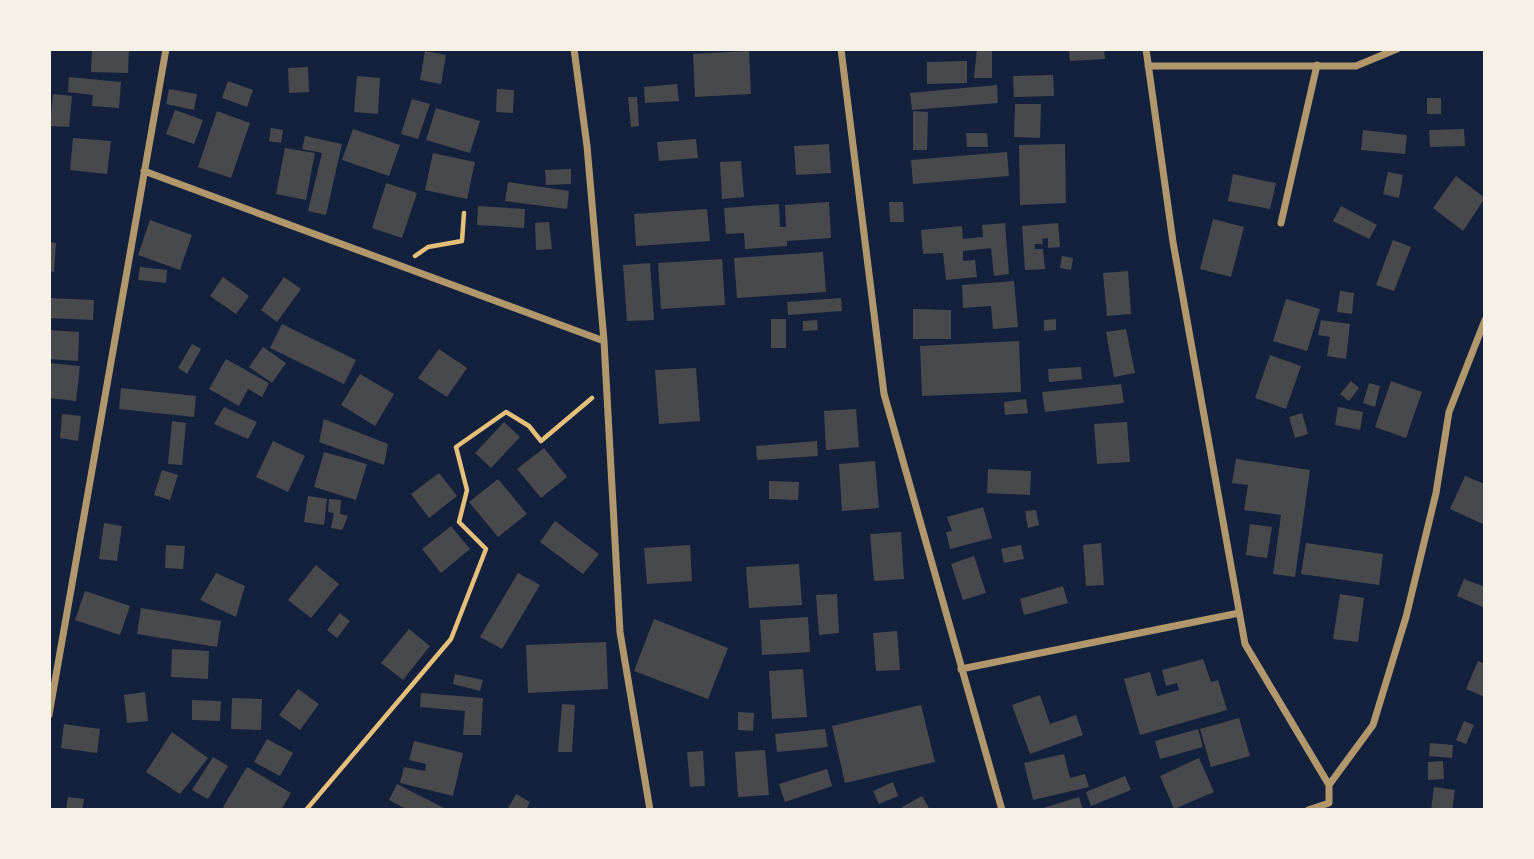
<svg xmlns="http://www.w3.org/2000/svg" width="1534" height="859" font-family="Roboto,sans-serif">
<rect width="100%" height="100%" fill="#14213d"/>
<!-- building -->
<path fill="#48494c" d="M92,49H129L128,73L91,72Z
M977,49H992V78H974Z
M1069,49H1104L1105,59L1070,61Z
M425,51L446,55L441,84L420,80Z
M749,51L751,94L695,97L693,54Z
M967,61V83L927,84V62Z
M308,67L309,92L289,93L288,68Z
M1053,75L1054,96L1014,97L1013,76Z
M357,76L380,78L378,114L354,112Z
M69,77L121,82L119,108L92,106L93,95L68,92Z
M228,81L253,90L247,107L222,98Z
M677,84L679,101L645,103L644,87Z
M997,85L998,103L912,110L910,93Z
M169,89L197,94L194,110L166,104Z
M497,89L514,90L513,113L496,112Z
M53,94L72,96L69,127L50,126Z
M628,97H637L639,126L631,127Z
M1427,98H1441V114H1427Z
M412,99L430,104L418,139L401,134Z
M1015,104H1041L1040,138L1014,137Z
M436,108L480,121L470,153L426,140Z
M175,110L203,120L194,144L166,134Z
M217,111L250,123L231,178L198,167Z
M913,111L928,112L927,150H913Z
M271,128L283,130L281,143L269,141Z
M353,129L400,145L389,176L342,160Z
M1464,129L1465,146L1430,147L1429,130Z
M1363,130L1407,135L1405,154L1361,150Z
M966,133H987L988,147H967Z
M305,136L342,144L326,215L308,211L322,153L302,149Z
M73,138L111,141L107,174L70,170Z
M696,139L698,158L659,161L657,142Z
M829,144L831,173L796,175L794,146Z
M1065,144L1066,203L1020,205L1019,145Z
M285,148L315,153L306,200L276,194Z
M1007,152L1009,176L913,184L911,160Z
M433,153L475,162L467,199L425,190Z
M741,161L744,197L722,199L720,162Z
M571,169V184L546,185L545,170Z
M1388,172L1403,175L1399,198L1383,194Z
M1233,174L1276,183L1270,209L1228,201Z
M1456,176L1485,198L1463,231L1433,208Z
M508,182L569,191L567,209L505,201Z
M386,183L417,193L402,238L372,228Z
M829,202L831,238L787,241V246L745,249L744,233L726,234L724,208L779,204L780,227H786L785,205Z
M889,202H903L904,222H890Z
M478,206L525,209L524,228L477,225Z
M1341,206L1377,225L1369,239L1333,221Z
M707,209L710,241L636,246L634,214Z
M1213,219L1244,227L1231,277L1200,269Z
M150,220L192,235L180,270L138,255Z
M549,222L552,249L536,250L535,223Z
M1005,223L1009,274L994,276L991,248L963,251V261L975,260L977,277L946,280L943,253L923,254L921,230L962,226L963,239L983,237L982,225Z
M1058,223L1060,247L1048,248V238L1042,239L1043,244H1035V249H1043L1045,269L1025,270L1022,226Z
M1393,240L1411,247L1394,291L1376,285Z
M49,242L56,243L54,272L49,271Z
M823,252L826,292L737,298L734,258Z
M1062,256L1073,258L1071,270L1060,268Z
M722,259L725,305L661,309L658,263Z
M650,263L654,320L627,321L623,265Z
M140,267L167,270L166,283L138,280Z
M1128,271L1131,314L1107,316L1103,273Z
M223,277L249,296L236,314L210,296Z
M284,277L301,289L277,322L261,310Z
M1014,281L1018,327L993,329L991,306L963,308L962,285Z
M1340,291L1354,293L1352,314L1337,312Z
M49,298L94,300L93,320L49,318Z
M841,298L842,311L788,315L787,302Z
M1286,299L1320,309L1307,351L1273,341Z
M913,309L951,310V339H913Z
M771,319H786V348H771Z
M1056,319V330L1044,331V320Z
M817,320L818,330L803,331V321Z
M1321,320L1350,324L1346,359L1327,356L1330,337L1318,335Z
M282,324L356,360L344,384L270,348Z
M1126,329L1135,373L1114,377L1106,332Z
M49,330L79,332L78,361L49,359Z
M1019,341L1021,392L922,396L920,346Z
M192,344L201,349L187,374L178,368Z
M263,347L286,363L272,383L249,367Z
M439,349L467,368L447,397L418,378Z
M1270,355L1301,366L1286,409L1255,398Z
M226,359L269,383L262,397L248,389L239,406L209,389Z
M49,363L80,366L76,401L49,398Z
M1081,367L1082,379L1049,382L1048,369Z
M696,368L700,421L659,424L655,370Z
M360,374L394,394L375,426L341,405Z
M1351,381L1359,388L1349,401L1340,394Z
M1391,381L1422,392L1406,438L1375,427Z
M1369,383L1380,386L1375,407L1363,403Z
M1121,384L1124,403L1045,412L1042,392Z
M121,388L196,396L194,417L119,409Z
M1026,399L1028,413L1005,415L1004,402Z
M224,407L257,422L248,439L214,424Z
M1338,407L1363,412L1360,430L1335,425Z
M856,409L859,447L826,450L824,411Z
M1302,413L1308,434L1295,438L1289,417Z
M62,414L81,416L78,441L60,438Z
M324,419L388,444L384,465L319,442Z
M172,421L186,423L182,465L168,464Z
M504,422L520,437L491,468L475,453Z
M1127,422L1130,462L1097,464L1094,424Z
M273,441L305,456L288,492L256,477Z
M817,441L818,456L757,460L756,446Z
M544,448L567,477L541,498L517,469Z
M324,452L367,464L356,500L314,487Z
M1236,459L1310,470L1295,577L1273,574L1281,515L1244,510L1248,485L1232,483Z
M875,461L879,508L842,511L839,464Z
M988,469L1031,471L1030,495L987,493Z
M162,470L178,475L170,500L154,495Z
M439,473L457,496L429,518L411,494Z
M1465,476L1485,484V525L1450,509Z
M498,479L527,514L498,537L469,502Z
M769,481L799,482L798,500L769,499Z
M308,496L327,499L324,525L304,522Z
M329,499L341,500L340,514L348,516L342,530L331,528L334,513L328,512Z
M983,507L992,538L950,549L946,532L952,531L947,517Z
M1036,510L1039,525L1028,528L1025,511Z
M555,521L599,554L583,574L540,542Z
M104,523L122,526L117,561L99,559Z
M1250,524L1272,527L1267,558L1246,555Z
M451,526L470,549L441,573L422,549Z
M901,532L904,579L874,581L870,534Z
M1101,543L1104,585L1086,586L1083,545Z
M1306,543L1383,554L1379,585L1301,574Z
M166,545L185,546L183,569L165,568Z
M690,545L692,581L647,584L644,548Z
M1021,545L1024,559L1004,563L1001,549Z
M974,556L986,593L963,600L951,564Z
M799,564L802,605L749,608L746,567Z
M316,565L339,584L311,618L288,600Z
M216,573L245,586L236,617L200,600Z
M518,573L540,585L502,649L480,637Z
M1464,579L1485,587V608L1457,596Z
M1063,586L1068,603L1024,615L1020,599Z
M85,591L130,606L120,635L75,620Z
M837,594L839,633L819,635L816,595Z
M1340,594L1364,598L1358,642L1333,639Z
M141,608L221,621L217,647L137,634Z
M340,613L350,621L337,638L327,630Z
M808,617L810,652L762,655L760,620Z
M654,619L728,648L708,699L634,671Z
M409,629L430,646L403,680L381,663Z
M897,631L900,670L876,671L873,633Z
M606,642L608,689L528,693L526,645Z
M172,649L209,651L208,679L171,677Z
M1203,659L1211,682L1218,680L1227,710L1140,735L1124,679L1150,672L1157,696L1179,690L1177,683L1166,686L1162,670Z
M1478,661L1485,664V697L1466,689Z
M803,669L807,717L772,719L769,671Z
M455,674L483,680L480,691L453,684Z
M298,689L319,704L300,730L279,715Z
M145,692L148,721L127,723L124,695Z
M421,693L483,698L481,735H463L465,711L420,707Z
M1040,695L1050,724L1076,715L1083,735L1030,754L1012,705Z
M232,698L262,699L261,730L231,729Z
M192,700L221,701L220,721L192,720Z
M562,704L575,705L572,752H558Z
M921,705L935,762L845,783L832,726Z
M738,712L754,713L753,731L738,730Z
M1239,718L1250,756L1211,767L1200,729Z
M1464,721L1474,725L1466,744L1456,740Z
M64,724L100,729L97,753L61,748Z
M825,729L828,747L777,752L775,734Z
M1198,729L1203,747L1160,759L1155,741Z
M172,732L208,758L180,794L146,772Z
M267,739L293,753L280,776L254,762Z
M414,741L463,753L453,796L400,783L404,767L425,771L426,764L409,760Z
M1430,743L1453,745L1452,758L1429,756Z
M765,750L769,795L738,797L735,752Z
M703,751L705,786L690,787L687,752Z
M1064,754L1070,778L1085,774L1089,787L1033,800L1024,763Z
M213,757L228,766L208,799L192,790Z
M1199,758L1214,792L1174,809L1160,776Z
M1443,761L1444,779L1428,780V762Z
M247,767L291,793L281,810H228L223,807Z
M827,769L832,786L785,802L779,784Z
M1125,776L1131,790L1091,806L1086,792Z
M893,782L898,796L879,804L873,791Z
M397,784L448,810H408L389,800Z
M1434,787L1455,790L1452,810H1431Z
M516,794L530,802L526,810H507Z
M922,796L930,810H904L902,807Z
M68,797L84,799L82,810H66Z
M1079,797L1083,810H1040V809Z"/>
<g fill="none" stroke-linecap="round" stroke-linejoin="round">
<!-- path -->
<path stroke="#e5c07b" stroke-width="4.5" d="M415,256L428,247L462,241L464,213
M306,810L451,639L486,549L459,522L467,490L456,447L506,412L529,426L541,441L592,398"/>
<!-- minor -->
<path stroke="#b1986c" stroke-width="7" d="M574,49L587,146L604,341L620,632L650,810
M841,49L884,394L1002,810
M1146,49L1173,242L1245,644L1329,785
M1148,66H1356L1397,49
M144,171L604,341
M1281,223L1317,65
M961,669L1239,613
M49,715L166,49
M1308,810L1329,803V785L1373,725L1406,617L1436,493L1449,412L1485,320"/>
</g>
<!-- border -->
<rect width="1534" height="859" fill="none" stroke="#f6f1e7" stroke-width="102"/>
</svg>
